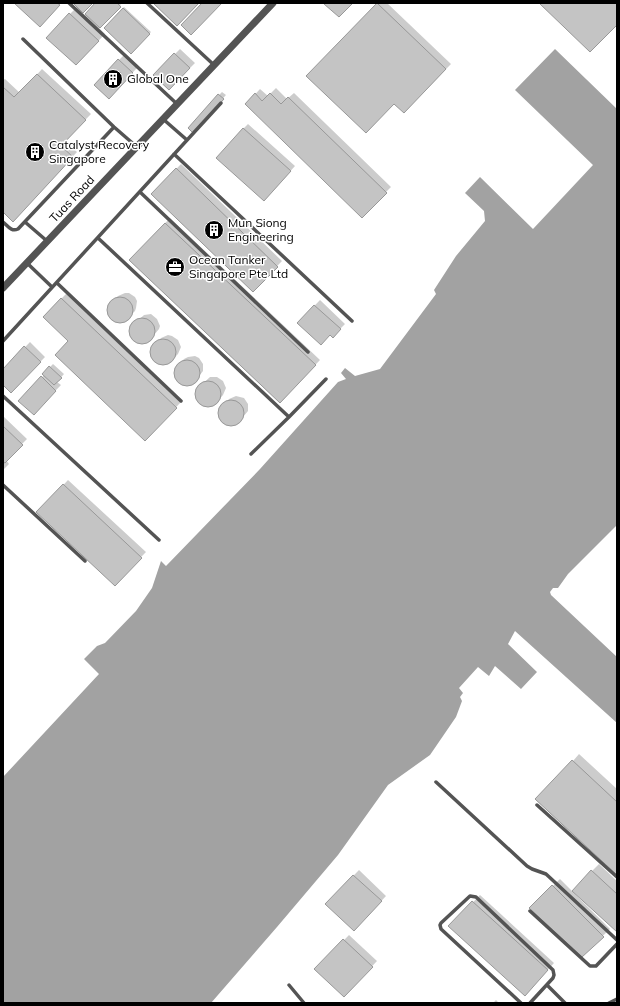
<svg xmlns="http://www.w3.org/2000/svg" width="620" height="1006" font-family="Mulish,sans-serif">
<rect width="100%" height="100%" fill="#fff"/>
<!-- water -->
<path fill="#a2a2a2" d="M555,49L617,109V525L568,574L558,588H553L550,592L551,595L617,657V723L515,631L508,644L537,672L521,689L495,666L489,676L478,667L459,688L463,693L460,697L462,701L456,717L430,755L388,785L338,855L277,927L211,1003H3V777L99,674L84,659L97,646L105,643L136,611L152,588L161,561L166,566L260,469L338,382L346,379L341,373L345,368L355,376L380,369L436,294L434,290L456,256L485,221L484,211L465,193L480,177L533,229L593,165L515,90Z"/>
<!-- shadow -->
<path fill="#0003" d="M74,3H91L82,12L85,15L97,3H119L121,5L99,28L105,34L83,57L70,14L78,6Z
M378,3H387L451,64L404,112L394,102L308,76Z
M124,7L151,32L131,52L105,28Z
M180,49L195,63L169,89L154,75Z
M124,55L137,68L109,97L95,84Z
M42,69L91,114L65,141L77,152L13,220L3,211V80L5,79L20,93Z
M276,88L287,99L294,93L391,187L362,216L246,104L260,89L268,96Z
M222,92L226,95L193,131L219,95Z
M248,124L295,166L269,195L243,129Z
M181,164L282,261L253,291L152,194Z
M170,218L320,360L280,402L130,260Z
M67,293L181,402L145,440L70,341L44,316Z
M125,293H129L135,297L137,301L136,308L135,311L126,320L119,321L112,318L110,316L108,308L112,301L118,296Z
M320,300L345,324L333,336L298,323Z
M151,314L157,319L160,326L159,329L149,341L145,342H138L135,340L131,333L132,326L144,315Z
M168,335L172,336L178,340L181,347L178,354L173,359L166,364H163L156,361L152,354V351L153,347L161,338Z
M30,342L45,357L11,392L3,384V370Z
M195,356L199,358L203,364V371L196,380L190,384H182L179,382L175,375V371L176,368L184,359L188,357Z
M53,364L64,374L57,382L61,385L34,413L20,401L44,375L43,374Z
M210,377H217L223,381L226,388L223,395L218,401L211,405L204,404L198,399L197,396L198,388Z
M236,396L244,398L248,404V411L238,423L231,425L224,422L220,415L221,408L229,399Z
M3,416L27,439L6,460L9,464L3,470Z
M68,480L146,552L115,584L38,512Z
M579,754L617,789V874L573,761Z
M599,864L617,881V930L592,871Z
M359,870L386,896L354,930L326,904Z
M560,879L610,929L582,956L530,908Z
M480,895L554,963L531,988L450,926Z
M349,935L377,961L344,996L316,969Z
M496,1000L499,1003H493Z"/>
<!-- building -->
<path fill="#c4c4c4" stroke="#989898" d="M14,3H57L60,5L40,27Z
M73,3H93L83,13Z
M95,3H117L121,7L100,28L85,14Z
M153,3H199L177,26Z
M202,3H222L191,35L181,25Z
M325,3H353L339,17L324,4Z
M377,3L446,69L404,113L394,104L366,133L306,76Z
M539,3H617V25L590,52Z
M123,8L150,34L131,54L104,28Z
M69,13L99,41L76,65L46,38Z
M174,53L190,68L169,90L153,75Z
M118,59L133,73L109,99L94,85Z
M37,74L86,120L61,146L73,157L13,222L3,212V87L14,97Z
M255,93L262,101L270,93L281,104L288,97L387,193L362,218L245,104Z
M218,94L224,99L193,133L188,128Z
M243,128L291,171L264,201L216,158Z
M176,168L278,267L253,292L151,194Z
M165,223L316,365L280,403L129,260Z
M107 310a13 13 0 1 1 26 0a13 13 0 1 1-26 0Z
M61,298L177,408L145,441L55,355L68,341L43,317Z
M314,305L341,329L333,338L330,335L321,345L297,323Z
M129 331a13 13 0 1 1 26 0a13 13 0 1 1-26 0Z
M150 352a13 13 0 1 1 26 0a13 13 0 1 1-26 0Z
M24,346L41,362L11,393L3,385V369Z
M174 373a13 13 0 1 1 26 0a13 13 0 1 1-26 0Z
M49,366L62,378L54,385L42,374Z
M41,376L56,391L34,415L18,401Z
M195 394a13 13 0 1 1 26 0a13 13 0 1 1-26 0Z
M218 413a13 13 0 1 1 26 0a13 13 0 1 1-26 0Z
M3,426L23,445L5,463L3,462Z
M63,484L142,558L115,586L36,512Z
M572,760L617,802V875L535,799Z
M591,870L617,894V932L572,891Z
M353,875L382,901L354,931L325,904Z
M552,885L604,937L582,957L529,908Z
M472,901L548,970L525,996L448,926Z
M343,939L373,967L344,997L314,969Z"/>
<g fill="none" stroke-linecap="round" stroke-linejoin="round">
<!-- service -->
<path stroke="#545454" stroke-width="3.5" d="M69,3L177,104
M147,3L214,65
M23,39L114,127L137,147
M163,119L187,140
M174,154L352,321
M140,192L308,352
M3,222C8,226 11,232 18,229L114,127
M25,222L47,241
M98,238L289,417L251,454
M27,263L52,287
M57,283L181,401
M3,341L221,103
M3,396L159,540
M289,417L326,379
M3,485L85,561
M436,782L527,866L532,869L546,874L617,940
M537,805L617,877
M530,911L590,966H596L617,944
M289,985L304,1003
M547,985L565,1003
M521,1003L441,929L440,925L441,923L470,896L476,897L553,970L554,975L553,978L530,1003
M609,1003L617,999"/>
<!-- minor -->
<path stroke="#545454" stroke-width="7" d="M3,288L273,3"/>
</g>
<!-- icons -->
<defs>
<symbol id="building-disc" viewBox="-11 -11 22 22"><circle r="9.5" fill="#000" stroke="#fff"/><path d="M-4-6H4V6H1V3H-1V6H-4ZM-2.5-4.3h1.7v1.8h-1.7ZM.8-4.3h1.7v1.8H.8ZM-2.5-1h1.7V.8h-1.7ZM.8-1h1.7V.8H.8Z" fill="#fff"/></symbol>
<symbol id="office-disc" viewBox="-11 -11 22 22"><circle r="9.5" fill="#000" stroke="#fff"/><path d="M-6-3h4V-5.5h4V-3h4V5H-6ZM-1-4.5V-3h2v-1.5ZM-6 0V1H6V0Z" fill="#fff"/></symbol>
</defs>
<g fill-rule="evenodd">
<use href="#building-disc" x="102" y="68" width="22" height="22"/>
<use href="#building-disc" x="24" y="141" width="22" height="22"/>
<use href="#building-disc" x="203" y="219" width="22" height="22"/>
<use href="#office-disc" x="164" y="256" width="22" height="22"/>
</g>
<g text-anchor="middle" stroke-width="3" stroke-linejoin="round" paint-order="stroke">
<!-- poi labels -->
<g font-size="12" fill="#000" stroke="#fff" text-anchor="start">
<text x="127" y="83">Global One</text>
<text x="49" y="149">Catalyst Recovery<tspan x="49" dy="14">Singapore</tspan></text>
<text x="228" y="227">Mun Siong<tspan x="228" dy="14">Engineering</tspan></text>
<text x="189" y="264">Ocean Tanker<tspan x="189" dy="14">Singapore Pte Ltd</tspan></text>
</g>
<!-- street labels -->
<g font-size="12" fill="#000" stroke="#fff">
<text transform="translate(72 199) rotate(-47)" y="4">Tuas Road</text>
</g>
</g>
<!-- border -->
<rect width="620" height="1006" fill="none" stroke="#000000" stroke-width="8"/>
</svg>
